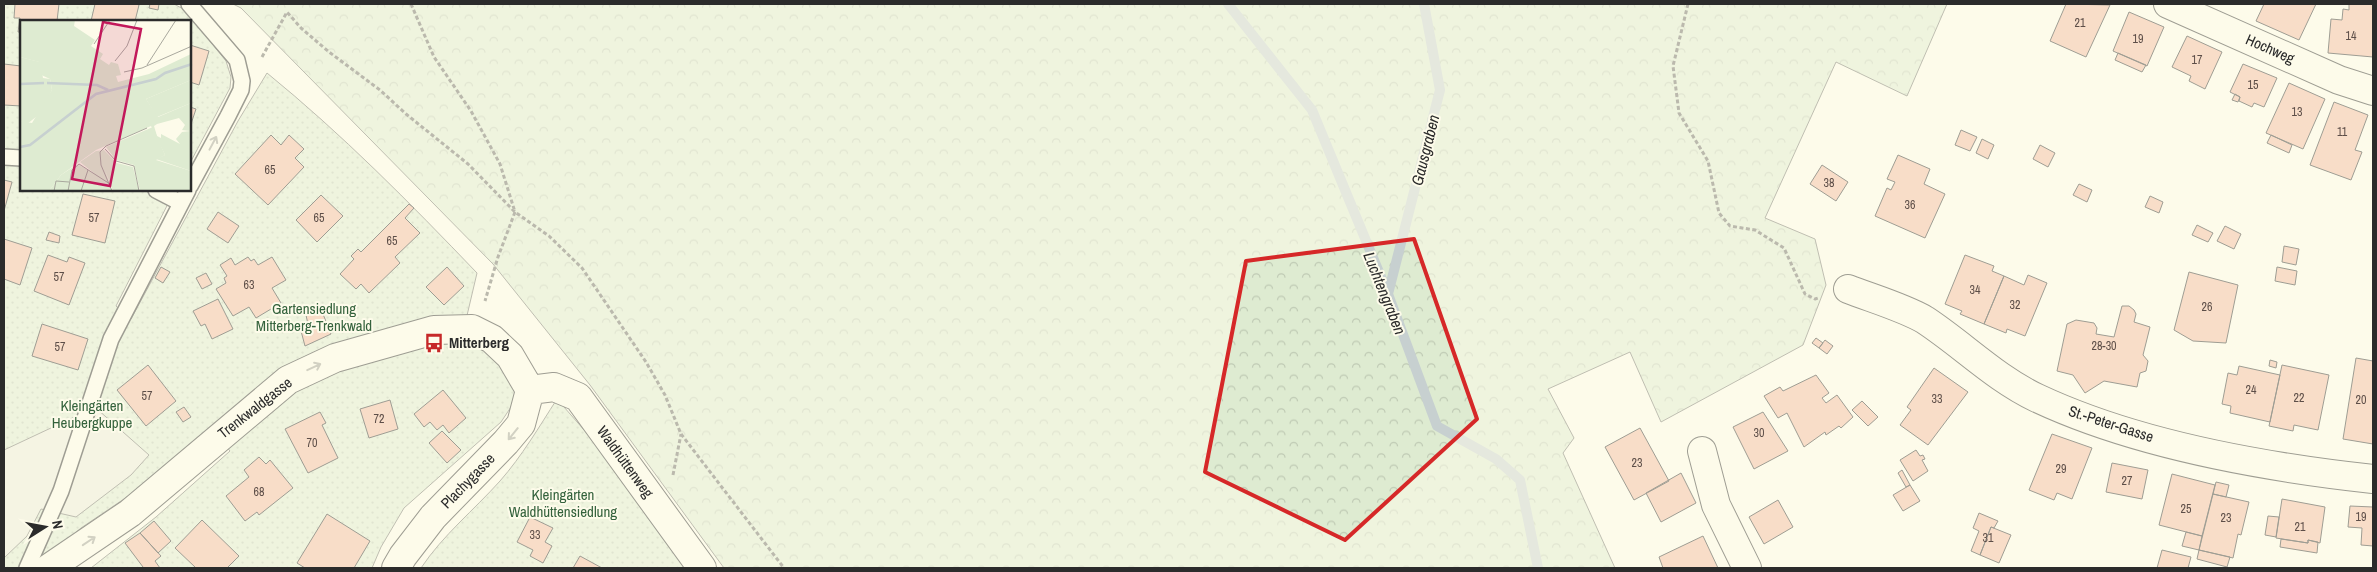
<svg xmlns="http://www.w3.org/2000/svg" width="2377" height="572" font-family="'Archivo Narrow',sans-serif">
<defs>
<pattern id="forest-crowns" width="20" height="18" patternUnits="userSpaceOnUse" patternTransform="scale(1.25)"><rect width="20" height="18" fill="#deebd1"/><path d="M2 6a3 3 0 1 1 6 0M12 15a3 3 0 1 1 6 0" fill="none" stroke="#bfcab4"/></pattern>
<pattern id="garden-dots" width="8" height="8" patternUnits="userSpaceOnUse" patternTransform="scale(1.25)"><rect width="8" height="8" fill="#deebd1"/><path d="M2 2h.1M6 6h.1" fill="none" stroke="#bfcab4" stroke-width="1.8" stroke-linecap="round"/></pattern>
</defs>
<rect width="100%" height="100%" fill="#fdfbea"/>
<!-- forest -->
<path fill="url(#forest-crowns)" stroke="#74746e" d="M233,4H1947L1907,96L1836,62L1765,218L1815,239L1826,285L1803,345L1661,422L1630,352L1548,389L1574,438L1563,453L1615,568H724L590,385L493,264L241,8Z"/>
<!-- garden -->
<path fill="url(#garden-dots)" stroke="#74746e" d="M4,4H174L185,10L226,61L231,77L230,88L190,163V21H21V190H175L116,306L131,319L238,121L267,73C342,134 410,203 477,273L461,341L491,352L513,378L515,392L511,407L501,422L404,508L381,547L372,568H91L156,517L230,451L212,429L158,476L81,528L34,568H4Z
M557,399L633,486L694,568H421C443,535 474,510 500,481C522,456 539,427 557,399Z"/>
<!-- parking -->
<path fill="#eceadb" stroke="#74746e" d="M97,409L149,455L131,475L76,517L41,509L27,536L4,558V450L85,412Z"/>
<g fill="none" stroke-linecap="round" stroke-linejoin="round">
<!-- stream -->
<path stroke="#c7d0d0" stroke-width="10" d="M1228,4L1312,110L1388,294L1437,426L1496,459L1520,480L1538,568
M1388,294L1440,90L1424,4"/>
</g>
<!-- building -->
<path fill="#f2b8a0" stroke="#2b2b2b" d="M15,4H59L57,21H21V32H18L20,18H14Z
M95,4H136L139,5L135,21H91Z
M150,4H159L158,10L149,8Z
M2066,4L2110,5L2086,57L2050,41Z
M2264,4H2316L2299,40L2256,21Z
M2349,4H2373V57L2328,53L2331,19L2342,20L2343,9L2349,10Z
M2129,12L2164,27L2147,66L2113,51Z
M2187,36L2222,52L2205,89L2189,81L2191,76L2172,67Z
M190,45L209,51L199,85L190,82Z
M2118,53L2146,65L2142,72L2115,60Z
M4,64L21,66V106L4,105Z
M2243,64L2277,78L2264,107L2254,103L2252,107L2239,101L2240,97L2230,92Z
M2289,83L2325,99L2303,149L2266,133Z
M2235,94L2240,97L2238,102L2232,100Z
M2334,102L2368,115L2355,150L2362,152L2351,180L2310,165Z
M190,107L196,109L190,127Z
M1961,130L1977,137L1970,151L1955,145Z
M271,135L281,145L289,135L304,149L295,158L304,167L268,205L235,174Z
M2271,135L2292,145L2289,153L2267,143Z
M1982,139L1994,145L1988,159L1976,153Z
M2040,145L2055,153L2048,167L2033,159Z
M1898,155L1930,169L1924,184L1945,194L1925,238L1875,216L1887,188L1891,190L1895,182L1887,179Z
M1822,165L1848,182L1836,201L1810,184Z
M4,180L12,182L4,211Z
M2079,184L2092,190L2087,202L2073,195Z
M83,194L115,201L105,243L72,235Z
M321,195L343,216L317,242L296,220Z
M2150,196L2163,202L2159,213L2145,207Z
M409,204L414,208L405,218L420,233L395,257L400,263L369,293L361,284L356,289L340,274L354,259L351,256L358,249L361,252Z
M218,212L239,226L228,243L207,229Z
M2197,225L2213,233L2208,242L2192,235Z
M2225,226L2241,234L2234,249L2217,241Z
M49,232L60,236L59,243L46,240Z
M4,239L32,248L20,285L4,279Z
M2284,246L2299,249L2296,265L2282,262Z
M48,255L67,262L69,257L85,263L69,305L34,291Z
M1965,255L1994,266L1992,271L2004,276L1984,324L1960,314L1962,311L1945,304Z
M248,257L251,261L254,259L258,265L272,257L286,280L272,288L281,303L256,318L249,307L233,316L216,289L226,283L224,278L227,276L220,265L231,258L235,265Z
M161,267L170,272L163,283L155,278Z
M447,267L464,286L444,305L426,287Z
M2277,267L2297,271L2295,285L2275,281Z
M2189,272L2238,285L2226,343L2193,341L2174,330Z
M206,273L212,284L202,289L196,278Z
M2028,275L2047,283L2025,336L2007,329L2006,333L1984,324L2004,276L2024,285Z
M218,299L233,329L212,339L205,324L201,326L193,311Z
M319,304L331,334L305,346L301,331L309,329L306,315L309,314L308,308Z
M2122,306H2129L2134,310L2136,314L2134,322L2150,327L2143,355L2148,361L2146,371L2140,373L2137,387L2104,381L2085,393L2073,375L2057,371L2067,324L2076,320L2094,323L2097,328L2096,334L2114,337Z
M42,324L88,339L78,370L32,356Z
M1816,338L1823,343L1819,348L1812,343Z
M1825,340L1833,346L1827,354L1819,348Z
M2356,358L2373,361V444L2343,439Z
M2270,360L2277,362L2276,368L2269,366Z
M148,365L176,401L146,426L117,390Z
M2282,365L2329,375L2318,430L2294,425L2293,431L2269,426Z
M2239,366L2280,375L2270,422L2230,413L2231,406L2222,404L2228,373L2237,375Z
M1934,368L1968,392L1928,445L1900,425L1911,410L1907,407Z
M1816,375L1829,393L1822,398L1826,403L1837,395L1853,417L1841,428L1839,426L1826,435L1825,432L1804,447L1787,413L1778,418L1764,396L1780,387L1783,391Z
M443,390L466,418L449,433L443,425L437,430L430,422L424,427L414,414Z
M390,400L398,429L369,438L360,409Z
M1862,401L1878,417L1868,426L1852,410Z
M184,407L191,417L183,422L176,412Z
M320,412L326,423L322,425L338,458L308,473L285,429Z
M1763,412L1788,451L1754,469L1733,427Z
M1640,428L1669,481L1634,500L1605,447Z
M442,431L461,450L447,463L429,443Z
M2052,434L2092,448L2072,499L2057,493L2054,500L2029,490Z
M1916,450L1920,456L1923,455L1925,459L1922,460L1928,471L1913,481L1900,460Z
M259,457L266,464L270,460L293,488L259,515L257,512L245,521L226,496L249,477L244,470Z
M2112,463L2148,470L2142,499L2106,492Z
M1902,470L1910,485L1906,487L1898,473Z
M1681,473L1696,503L1661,522L1646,493Z
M2172,474L2215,485L2202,536L2159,525Z
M2216,482L2229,485L2226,497L2213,494Z
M1910,485L1920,501L1903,511L1893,495Z
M2213,494L2249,502L2241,535L2238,534L2233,558L2199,550Z
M2282,499L2325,507L2320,543L2308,540V543L2276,538Z
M1778,500L1793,527L1764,544L1749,517Z
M2350,506L2373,507V546L2361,545L2362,528L2348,527Z
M1979,513L1998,521L1994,528L1991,527L1980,555L1971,551L1979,531L1973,528Z
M327,514L370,541L354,568H305L297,563Z
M2268,516L2279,517L2276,537L2265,535Z
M530,517L553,528L545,542L552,546L543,563L530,556L533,550L517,542Z
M202,520L239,556L227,568H196L175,548Z
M154,521L171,541L158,553L140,533Z
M1991,527L2011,535L1999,563L1980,555Z
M2186,532L2202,536L2199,550L2182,546Z
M140,533L161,556L155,561L160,568H142L143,567L125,543Z
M1703,536L1718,568H1663L1659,557Z
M2281,539L2308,543V540L2318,542L2317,553L2280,547Z
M2162,550L2191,557L2188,568H2157Z
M2199,550L2230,557L2227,567L2197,559Z
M580,556L602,568H573Z"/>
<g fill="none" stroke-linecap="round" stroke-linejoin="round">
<defs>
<path id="service" d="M189,4L237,60L242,81L241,90L228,116L190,186
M4,157L21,158
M156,190L181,203
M27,568L61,491L111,339L188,190"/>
<path id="minor" d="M2168,4L2339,80L2373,91
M1848,289C1871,298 1905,308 1925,320C1963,345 1995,378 2037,398C2137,445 2263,467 2373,479
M530,390L554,387L578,397L702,568
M1702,451L1716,505L1747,568
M49,568L130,513L288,380L335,358L434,330L472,329L492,339L510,356L530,390
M396,568L403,556L433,517L506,442L521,424L530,390"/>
</defs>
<!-- service casing -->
<use href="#service" stroke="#2b2b2b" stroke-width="18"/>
<!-- minor casing -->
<use href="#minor" stroke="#2b2b2b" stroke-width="30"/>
<!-- path -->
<path stroke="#6a6964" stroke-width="3" stroke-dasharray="4 2.5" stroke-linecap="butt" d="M411,4L434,57L471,111L500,164L515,212L498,257L485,301
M1688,4L1673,66L1679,113L1708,161L1719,213L1730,226L1755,230L1784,248L1805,294L1815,299L1818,298
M262,57L287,12L301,28L329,52L380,90L406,114L468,164L515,212L549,236L582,268L646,362L665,395L681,434L784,568
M673,475L681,434"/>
<!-- service -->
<use href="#service" stroke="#fdfbea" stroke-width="15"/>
<!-- minor -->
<use href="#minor" stroke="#fdfbea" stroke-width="28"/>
</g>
<!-- one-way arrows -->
<defs><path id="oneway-shaft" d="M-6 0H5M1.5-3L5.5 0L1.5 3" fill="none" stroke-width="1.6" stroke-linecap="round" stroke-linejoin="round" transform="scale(1.25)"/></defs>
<g stroke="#9e9d94">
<use href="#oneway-shaft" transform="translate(213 143) rotate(-62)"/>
<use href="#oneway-shaft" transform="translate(314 367) rotate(-25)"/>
<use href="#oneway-shaft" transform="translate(513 434) rotate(129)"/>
<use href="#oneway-shaft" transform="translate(89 541) rotate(-34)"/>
</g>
<!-- marked area -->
<path d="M0 0H2377V572H0ZM1414,239L1477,419L1345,540L1205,472L1246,261Z" fill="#fdfbea" fill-opacity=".55" fill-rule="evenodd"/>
<path fill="none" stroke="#d62828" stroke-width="4" stroke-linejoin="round" d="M1414,239L1477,419L1345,540L1205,472L1246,261Z"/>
<!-- icons -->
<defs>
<symbol id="bus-bare" viewBox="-9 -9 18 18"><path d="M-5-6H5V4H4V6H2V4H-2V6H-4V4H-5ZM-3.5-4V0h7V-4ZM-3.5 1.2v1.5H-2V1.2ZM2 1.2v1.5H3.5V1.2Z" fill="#c62828" stroke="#fdfbea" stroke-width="2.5" paint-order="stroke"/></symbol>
</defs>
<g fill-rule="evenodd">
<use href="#bus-bare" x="420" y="329" width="28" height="28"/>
</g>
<g text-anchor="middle" stroke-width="4" stroke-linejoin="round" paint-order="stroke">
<!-- number labels -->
<g font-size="12" fill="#5d4e48">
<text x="2080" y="27">21</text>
<text x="2351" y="40">14</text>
<text x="2138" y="43">19</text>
<text x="2197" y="64">17</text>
<text x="2253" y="89">15</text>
<text x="2297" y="116">13</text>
<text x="2342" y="136">11</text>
<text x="270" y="174">65</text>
<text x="1829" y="187">38</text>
<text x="1910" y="209">36</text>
<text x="94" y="222">57</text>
<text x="319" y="222">65</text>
<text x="392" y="245">65</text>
<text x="59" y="281">57</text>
<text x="249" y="289">63</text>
<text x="1975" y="294">34</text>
<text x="2015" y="309">32</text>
<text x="2207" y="311">26</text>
<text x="2104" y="350">28-30</text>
<text x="60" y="351">57</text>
<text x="2251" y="394">24</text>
<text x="147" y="400">57</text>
<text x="2299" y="402">22</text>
<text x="1937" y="403">33</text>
<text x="2361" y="404">20</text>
<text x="379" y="423">72</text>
<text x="1759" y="437">30</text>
<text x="312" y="447">70</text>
<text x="1637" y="467">23</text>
<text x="2061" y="473">29</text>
<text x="2127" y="485">27</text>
<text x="259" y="496">68</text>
<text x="2186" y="513">25</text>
<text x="2361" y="521">19</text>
<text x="2226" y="522">23</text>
<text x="2300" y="531">21</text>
<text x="535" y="539">33</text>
<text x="1988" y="542">31</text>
</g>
<!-- street labels -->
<g font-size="15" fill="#2b2b2b" stroke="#fdfbea">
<text transform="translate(2270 49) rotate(24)" y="5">Hochweg</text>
<text transform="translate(255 408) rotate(-38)" y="5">Trenkwaldgasse</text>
<text transform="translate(2111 424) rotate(18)" y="5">St.-Peter-Gasse</text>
<text transform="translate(625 462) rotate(54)" y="5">Waldhüttenweg</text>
<text transform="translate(468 481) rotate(-46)" y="5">Plachygasse</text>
</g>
<!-- park labels -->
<g font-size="15" fill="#34623c" stroke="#fdfbea">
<text x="314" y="314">Gartensiedlung<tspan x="314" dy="17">Mitterberg-Trenkwald</tspan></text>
<text x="92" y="411">Kleingärten<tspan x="92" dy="17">Heubergkuppe</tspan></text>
<text x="563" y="500">Kleingärten<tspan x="563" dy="17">Waldhüttensiedlung</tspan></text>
</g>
<!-- poi labels -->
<g font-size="15" font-weight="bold" fill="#2b2b2b" stroke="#fdfbea" text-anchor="start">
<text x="449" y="348">Mitterberg</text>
</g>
<!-- water labels -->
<g font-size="16" font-style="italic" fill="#2b2b2b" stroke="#fdfbea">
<text transform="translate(1425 150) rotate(-76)" y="6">Gausgraben</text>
<text transform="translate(1385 293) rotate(68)" y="6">Luchtengraben</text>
</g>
</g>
<!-- overview -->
<g transform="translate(20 20)">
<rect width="171" height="171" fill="#fdfbea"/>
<path d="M0,37L20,42L23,58L30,59L32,70L21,93L7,104L0,101ZM171,60V83L137,97L126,79Z" fill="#deebd1"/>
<path d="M0,0H55L54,6L75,20L71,26L83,34L80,39L89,45L91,42L98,44L101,55L96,56L98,62L129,54L171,34V60L126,79L138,97L171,83V151L136,139L145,135L131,106L76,130L41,155L29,171H0V101L12,103L32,70L30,59L15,52L19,42L0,37ZM159,98L165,105L162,110L170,111L162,112L156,119L160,124L141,114V118L137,116L134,106L137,104Z" fill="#deebd1" fill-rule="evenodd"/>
<path d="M133,107L145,135L136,140L171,151V171H120L114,145L96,140L86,127ZM84,130L97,143L113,147L119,171H93L85,150L92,171H29L41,155L53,147L59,145L75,154L60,142L76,131Z" fill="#deebd1"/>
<path fill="none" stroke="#c7d0d0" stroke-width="2.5" d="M27,63L77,65L88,70M0,64L24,63M0,127L10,125L76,74L136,59L145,53L172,44"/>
<path fill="none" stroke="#a9a89e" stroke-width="1" d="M74,24L90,0M95,41L107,26L117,0M127,45L156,0M104,52L122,48L172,26M85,129L96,141L114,146L119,171M34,171L36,161L49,162M48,171L52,150L59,144L90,164M61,171L68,150M92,171L81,145L80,132L86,126L127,108"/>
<path fill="#c2185b" fill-opacity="0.15" stroke="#c2185b" stroke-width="2.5" d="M83,2L121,9L90,166L52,159Z"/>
<rect width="171" height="171" fill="none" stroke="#2b2b2b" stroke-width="2.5"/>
</g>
<!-- border -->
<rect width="2377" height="572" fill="none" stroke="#2b2b2b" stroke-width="10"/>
<!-- north arrow -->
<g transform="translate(45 527) rotate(79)" stroke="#fdfbea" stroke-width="4" paint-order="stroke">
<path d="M0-4L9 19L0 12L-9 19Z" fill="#2b2b2b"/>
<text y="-8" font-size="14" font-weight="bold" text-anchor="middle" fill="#2b2b2b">N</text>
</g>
</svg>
